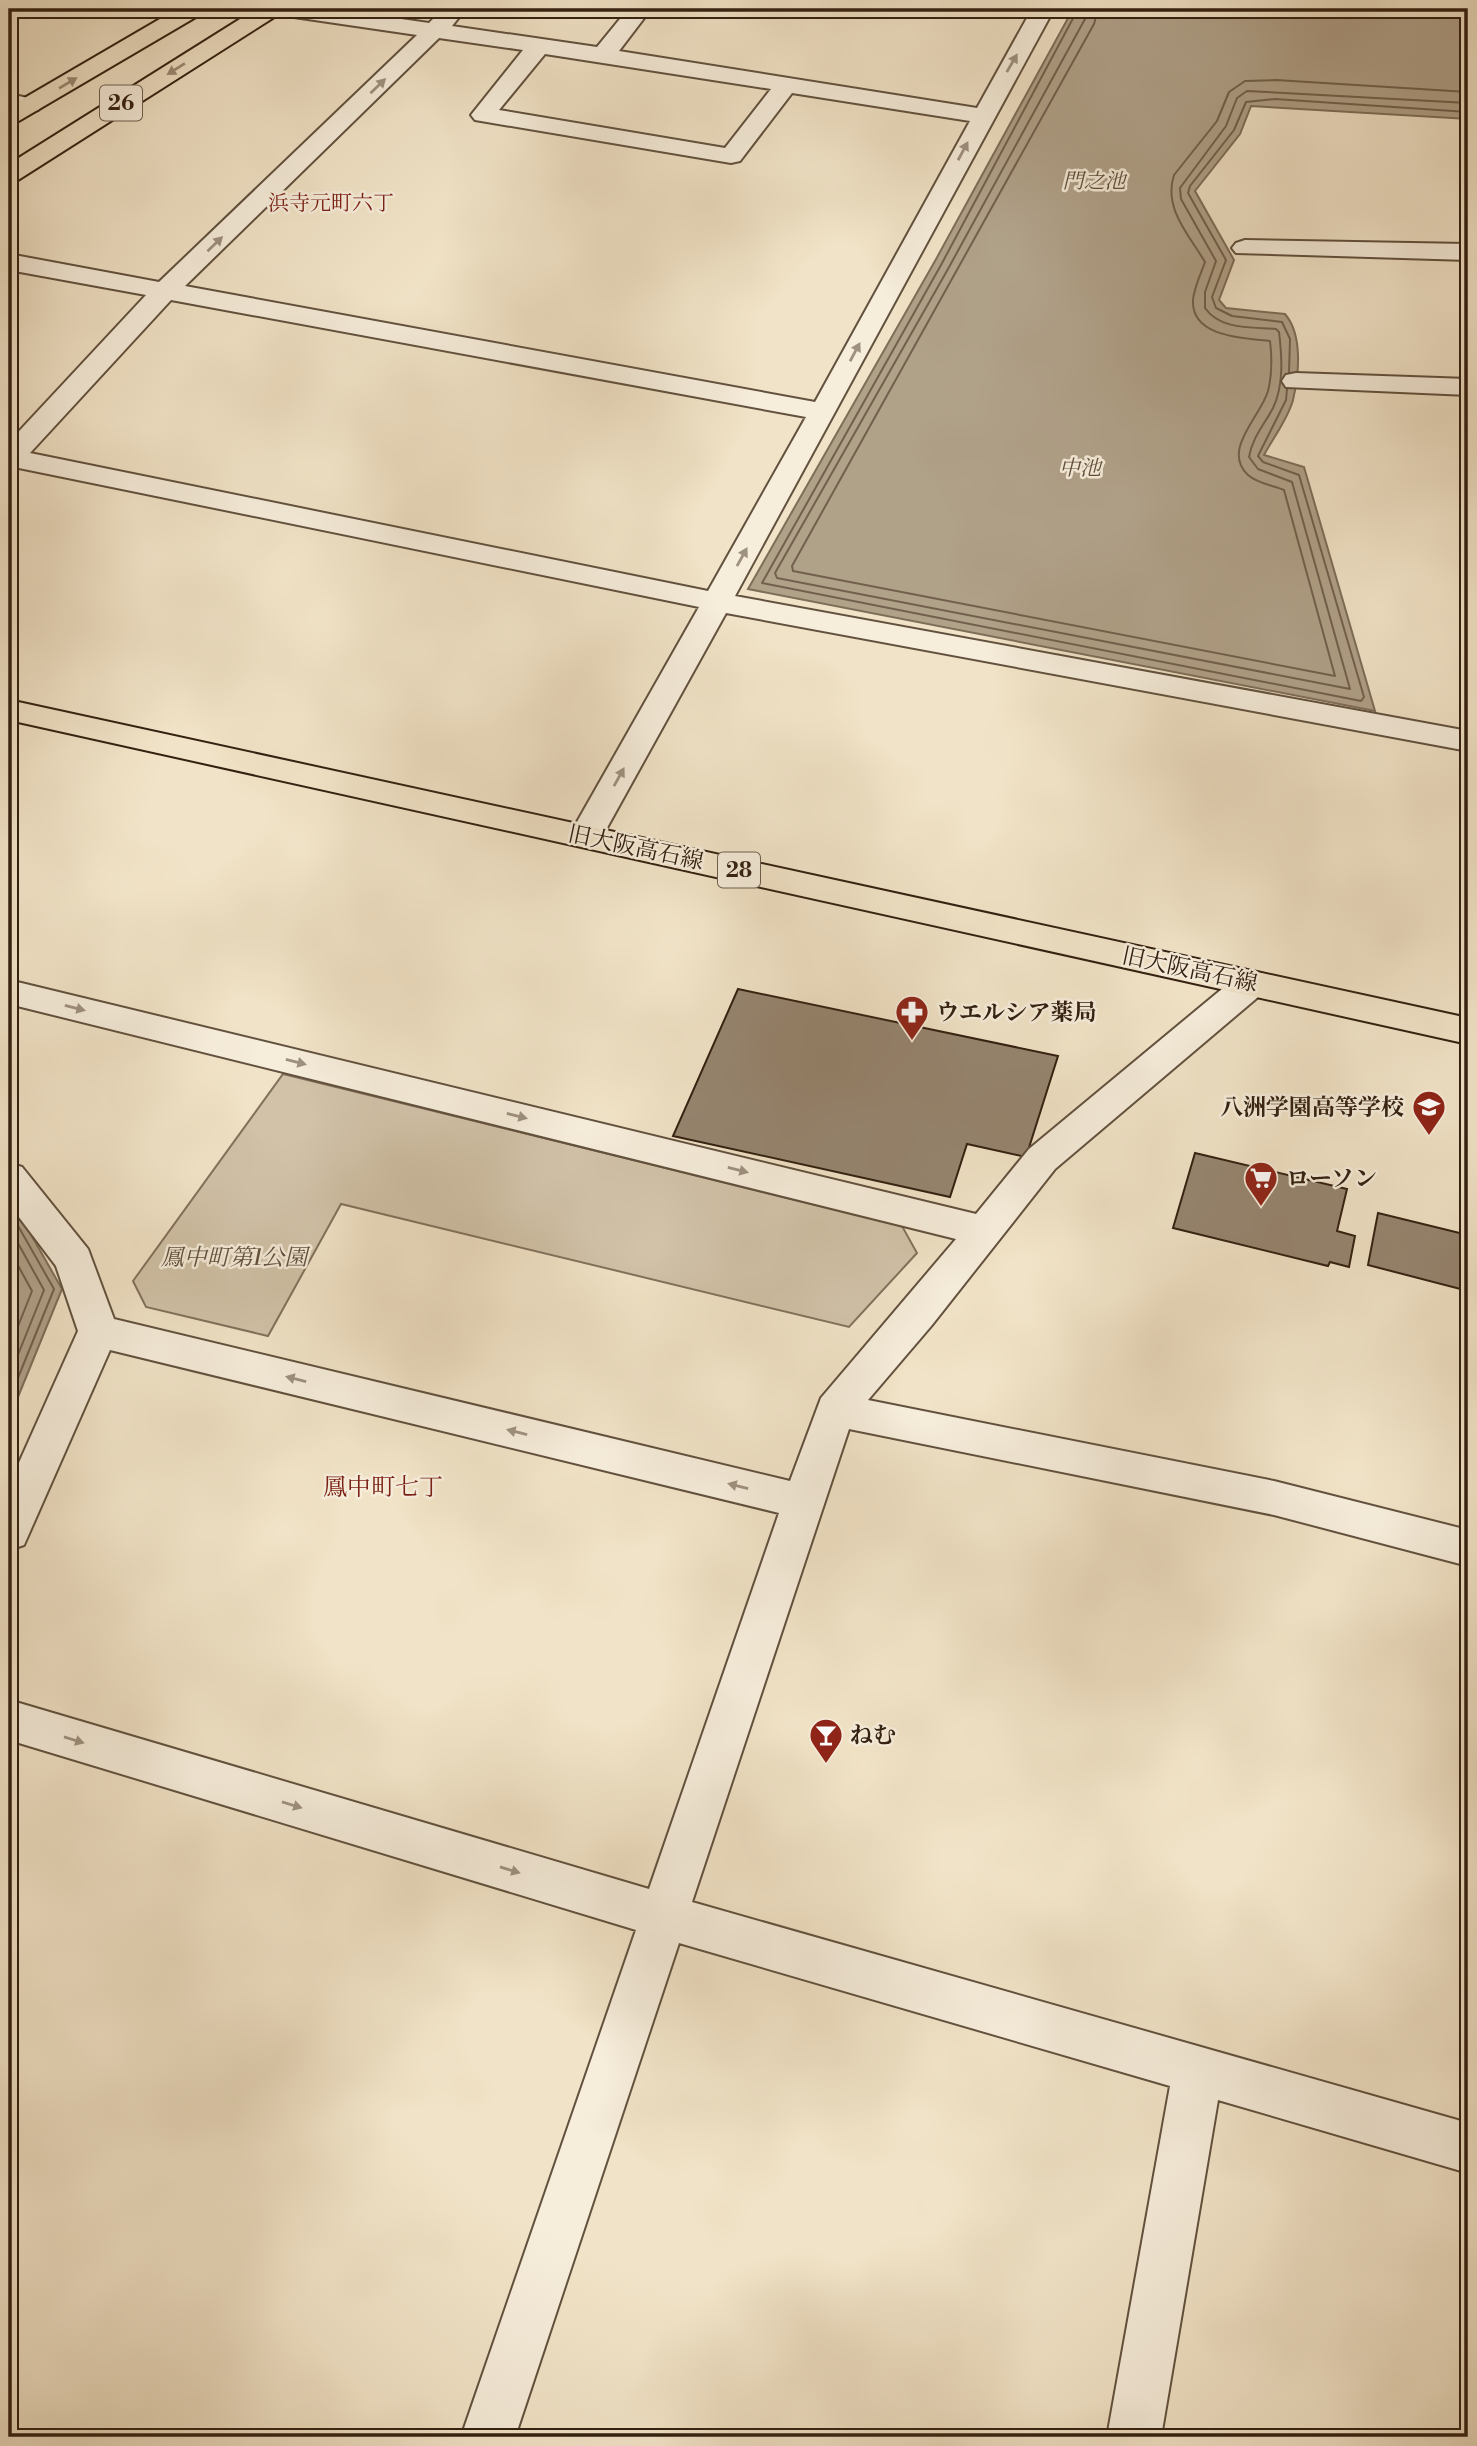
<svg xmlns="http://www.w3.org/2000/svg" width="1477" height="2446" font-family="'Libre Bodoni','Noto Serif JP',serif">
<rect width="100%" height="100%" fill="#f1e3c7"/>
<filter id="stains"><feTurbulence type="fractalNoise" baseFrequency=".00286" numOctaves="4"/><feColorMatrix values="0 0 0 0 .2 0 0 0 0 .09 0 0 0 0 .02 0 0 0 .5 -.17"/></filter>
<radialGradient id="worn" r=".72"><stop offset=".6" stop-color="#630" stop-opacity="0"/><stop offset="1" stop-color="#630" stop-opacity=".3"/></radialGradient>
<!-- green -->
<path fill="#d1c2a8" stroke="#82715c" stroke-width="2" d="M283,1074L902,1226L917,1253L849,1327L341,1204L268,1336L146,1307L133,1281Z"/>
<!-- water -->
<path fill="#b0a189" stroke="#7e6d59" stroke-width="2" d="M1073,9H1468V119L1251,106L1240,134L1195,191L1234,260L1219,300L1226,308L1285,314C1303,335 1299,374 1293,400C1288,419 1273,438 1264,455L1304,467L1375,711L748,589L935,261Z
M9,1196L62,1289L9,1419Z"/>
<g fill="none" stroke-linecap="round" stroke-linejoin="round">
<!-- shore -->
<path stroke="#72604d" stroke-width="2" d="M1078,9L941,265L762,583L1361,701L1364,697L1299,475L1263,462L1258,456L1286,400L1287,389
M1087,9L1085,19L948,269L775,573L777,578L1350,689L1292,482L1258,469L1249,457C1252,438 1264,425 1273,408C1284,385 1282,357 1279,332L1276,329C1252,327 1220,330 1205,308V292L1216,261L1181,199L1180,188L1226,126L1237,98L1247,91L1468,103
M1098,9L1094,24L792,566L793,571L1335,676L1284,490C1273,485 1258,484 1248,475C1221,450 1261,416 1268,391C1272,375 1272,357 1270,341C1246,338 1191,338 1193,300C1194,288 1201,273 1205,262C1189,235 1163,208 1174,175L1217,121L1229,92L1245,81L1276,80L1468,92
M1289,373L1290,339L1282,322L1232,316L1216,308L1212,297L1226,260L1188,193L1190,186L1234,130L1246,102L1275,99L1468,112
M9,1210L54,1289L9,1400
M9,1227L44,1290L9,1377
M9,1249L32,1291L9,1349"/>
</g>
<!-- building -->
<path fill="#968570" stroke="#332011" stroke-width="2" d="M738,989L1058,1056L1026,1157L967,1144L950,1197L673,1136Z
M1195,1153L1347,1189L1337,1231L1355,1236L1349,1267L1330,1262L1328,1266L1173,1228Z
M1378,1213L1468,1235V1291L1368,1265Z"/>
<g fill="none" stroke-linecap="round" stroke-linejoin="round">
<defs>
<path id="street" d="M276,9H332L429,23C438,14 443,8 457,11L460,16L452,26L597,47L628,9H651L619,51L977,108L1032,9H1054L735,596L1468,731V751L726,613L598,844L586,847L574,844L569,836L699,607L9,466V442L146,295L9,270V254L159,282L417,35L287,16L279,14ZM439,38L523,50L471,115L475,120L731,163L740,161L792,93L970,121L815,402L185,286ZM545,54L771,89L725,148L499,110ZM171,300L806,417L708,591L30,453Z
M9,94L38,100L42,105L38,110L30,112L9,108Z
M1245,240L1468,244V260L1236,253L1232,248L1236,243Z
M1296,373L1468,379V395L1286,387L1282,381L1286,375Z
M1252,971L1264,974L1270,983L1264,992L1055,1169L932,1325L868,1400L1274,1481L1468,1530V1566L1274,1515L849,1429L692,1902L1468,2123V2173L1218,2100L1161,2437H1107L1170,2086L679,1943L515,2437H461L636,1930L9,1740V1700L649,1889L779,1513L110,1350L24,1545L9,1550V1485L78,1331L56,1266L9,1204V1163L22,1167L88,1249L114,1319L790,1481L821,1398L956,1239L9,1004V980L976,1214L1029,1149L1240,974Z"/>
<path id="primary" d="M9,700L1468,1018V1044L9,720Z"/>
<path id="highway" d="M177,9H204L201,14L17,122L9,124V107Z
M256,9H282L279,14L18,180L9,182V164Z"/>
</defs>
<!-- street casing -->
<use href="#street" stroke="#62513e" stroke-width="4"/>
<!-- primary casing -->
<use href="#primary" stroke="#332011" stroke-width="4"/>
<!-- highway casing -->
<use href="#highway" stroke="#332011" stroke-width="4"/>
<!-- street -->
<use href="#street" fill="#f6eddb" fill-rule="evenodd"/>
<!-- primary -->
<use href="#primary" fill="#f1e3c7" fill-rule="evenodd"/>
<!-- highway -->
<use href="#highway" fill="#f1e3c7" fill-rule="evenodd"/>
</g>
<!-- one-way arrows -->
<defs><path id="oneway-solid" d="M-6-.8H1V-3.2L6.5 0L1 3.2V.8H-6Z" transform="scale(1.75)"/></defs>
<g fill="#9e9180">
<use href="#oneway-solid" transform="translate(1012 63) rotate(-60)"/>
<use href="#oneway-solid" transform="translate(378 86) rotate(-44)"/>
<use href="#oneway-solid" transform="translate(963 151) rotate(-62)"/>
<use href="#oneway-solid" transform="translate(215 244) rotate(-44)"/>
<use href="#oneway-solid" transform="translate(855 352) rotate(-62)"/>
<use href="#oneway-solid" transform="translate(742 557) rotate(-61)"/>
<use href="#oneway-solid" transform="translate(619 777) rotate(-61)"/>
<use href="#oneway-solid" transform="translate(75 1008) rotate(14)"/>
<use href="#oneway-solid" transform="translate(296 1062) rotate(14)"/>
<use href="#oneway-solid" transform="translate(517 1116) rotate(14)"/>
<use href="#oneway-solid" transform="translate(738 1170) rotate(14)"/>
<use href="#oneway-solid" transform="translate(296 1379) rotate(-166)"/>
<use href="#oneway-solid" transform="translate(517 1432) rotate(-166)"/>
<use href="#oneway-solid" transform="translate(738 1486) rotate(-166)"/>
<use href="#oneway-solid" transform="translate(74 1740) rotate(17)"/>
<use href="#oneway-solid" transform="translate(292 1805) rotate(17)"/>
<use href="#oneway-solid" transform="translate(510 1870) rotate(17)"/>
</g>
<g fill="#9c8b75">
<use href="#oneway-solid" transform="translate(176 69) rotate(148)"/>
<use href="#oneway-solid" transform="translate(68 83) rotate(-31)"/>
</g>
<!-- icons -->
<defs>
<symbol id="pharmacy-pin" viewBox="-11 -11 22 30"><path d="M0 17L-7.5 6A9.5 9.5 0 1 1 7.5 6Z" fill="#8f2418" stroke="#f6eddb"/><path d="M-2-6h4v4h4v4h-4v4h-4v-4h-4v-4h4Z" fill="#fff"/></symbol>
<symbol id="school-pin" viewBox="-11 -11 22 30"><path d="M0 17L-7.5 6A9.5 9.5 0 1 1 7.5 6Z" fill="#8f2418" stroke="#f6eddb"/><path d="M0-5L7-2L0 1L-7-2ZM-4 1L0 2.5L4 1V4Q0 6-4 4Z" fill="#fff"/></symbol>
<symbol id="supermarket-pin" viewBox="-11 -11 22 30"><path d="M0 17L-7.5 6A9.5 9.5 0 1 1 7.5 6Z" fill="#8f2418" stroke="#f6eddb"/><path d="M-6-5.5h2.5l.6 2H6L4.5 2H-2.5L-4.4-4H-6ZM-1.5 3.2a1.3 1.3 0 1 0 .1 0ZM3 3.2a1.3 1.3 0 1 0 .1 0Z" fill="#fff"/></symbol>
<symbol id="bar-pin" viewBox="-11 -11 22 30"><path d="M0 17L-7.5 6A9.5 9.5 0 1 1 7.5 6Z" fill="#8f2418" stroke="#f6eddb"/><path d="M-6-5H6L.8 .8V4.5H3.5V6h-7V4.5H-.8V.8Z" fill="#fff"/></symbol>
</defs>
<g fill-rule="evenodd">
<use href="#pharmacy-pin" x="893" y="993" width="38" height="52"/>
<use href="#school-pin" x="1410" y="1088" width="38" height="52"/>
<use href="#supermarket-pin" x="1242" y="1159" width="38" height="52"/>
<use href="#bar-pin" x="807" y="1716" width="38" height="52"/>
</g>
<g text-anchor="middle" stroke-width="5" stroke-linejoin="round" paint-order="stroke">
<!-- shield labels -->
<g fill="#f6eddb" stroke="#6e5e4e" stroke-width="2">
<rect x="100" y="85.5" width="42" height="35" rx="5"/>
<rect x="718" y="852.5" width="42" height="35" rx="5"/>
</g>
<g font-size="21" font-weight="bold" fill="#332011">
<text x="121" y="110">26</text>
<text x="739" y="877">28</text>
</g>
<!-- far-water labels -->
<g font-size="21" font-style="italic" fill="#5f4d3b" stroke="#f6eddb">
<text x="1094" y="188">門之池</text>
<text x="1080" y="475">中池</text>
</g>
<!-- far-neighbourhood labels -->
<g font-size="21" fill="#7a1f14" stroke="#f6eddb">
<text x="331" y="210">浜寺元町六丁</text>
</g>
<!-- street labels -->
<g font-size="23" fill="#332011" stroke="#f6eddb">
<text transform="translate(636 847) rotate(12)" y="8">旧大阪高石線</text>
<text transform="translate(1190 969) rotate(12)" y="8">旧大阪高石線</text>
</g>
<!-- poi labels -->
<g font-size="23" font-weight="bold" fill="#332011" stroke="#f6eddb" text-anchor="start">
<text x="936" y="1020">ウエルシア薬局</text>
<text x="1404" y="1115" text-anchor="end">八洲学園高等学校</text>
<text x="1286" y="1186">ローソン</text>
<text x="850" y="1743">ねむ</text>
</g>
<!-- park labels -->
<g font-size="23" font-style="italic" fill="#62513e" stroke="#f6eddb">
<text x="234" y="1265">鳳中町第1公園</text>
</g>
<!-- neighbourhood labels -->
<g font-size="24" fill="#7a1f14" stroke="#f6eddb">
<text x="383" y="1495">鳳中町七丁</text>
</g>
</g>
<!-- margin -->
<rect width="1477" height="2446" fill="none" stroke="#f1e3c7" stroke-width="35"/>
<rect x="10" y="10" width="1456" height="2425" fill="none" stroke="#332011" stroke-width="3.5"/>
<rect x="18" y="18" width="1442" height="2411" fill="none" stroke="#332011" stroke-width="2"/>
<rect width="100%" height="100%" filter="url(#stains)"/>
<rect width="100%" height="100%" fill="url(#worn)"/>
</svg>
